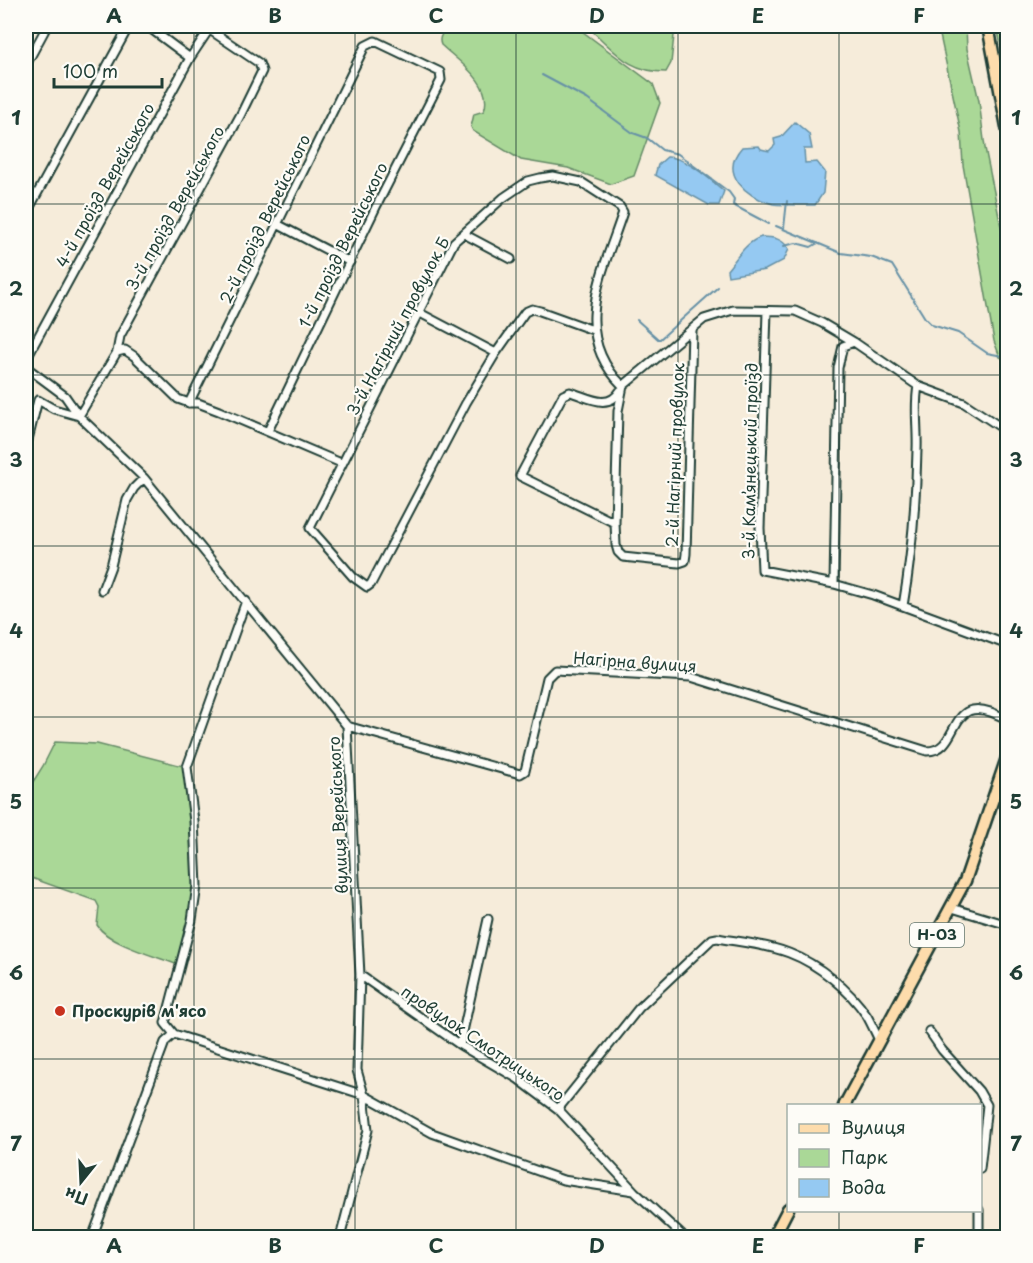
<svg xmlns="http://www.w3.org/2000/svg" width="1033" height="1263" font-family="'Playpen Sans',sans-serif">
<rect width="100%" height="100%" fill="#f6ecda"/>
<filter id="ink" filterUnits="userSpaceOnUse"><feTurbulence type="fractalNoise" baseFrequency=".0167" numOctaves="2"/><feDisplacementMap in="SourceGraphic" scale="12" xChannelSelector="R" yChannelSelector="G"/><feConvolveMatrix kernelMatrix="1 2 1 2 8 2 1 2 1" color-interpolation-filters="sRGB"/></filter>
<g filter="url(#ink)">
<!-- green -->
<path fill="#aad897" stroke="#648a66" stroke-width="1.5" d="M452,26H575L653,84L660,103L634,176L611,184L568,168L521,160L473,131L471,127L474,114L484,111C494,84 458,61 441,45C437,35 445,31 452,26Z
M586,26H675L671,63L666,72C625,72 614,48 586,26Z
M938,26H966L967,49L979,101L985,148L1007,256V361L1000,357L994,341L963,165L961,132Z
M997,26H1007V75Z
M55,742L97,744L187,767L197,886L181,966C159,957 109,945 97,925L99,907L96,901L26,876V793L43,766Z"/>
<!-- water -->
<path fill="#95c9f2" stroke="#6691a6" stroke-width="1.5" d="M795,122L809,134L812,149H804L805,163L817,162L825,172L823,193L815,205C807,205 779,205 773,204C747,197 718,174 742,147L759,146L761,149L769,151L775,145L774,139L781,137Z
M667,157C684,156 711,180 724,191L719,205H709L655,175L658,165Z
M761,237C773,237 782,238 789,249L784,260L765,270L728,276L727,270C737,258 746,242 761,237Z"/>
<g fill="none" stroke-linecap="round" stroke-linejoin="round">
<!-- stream -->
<path stroke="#6691a6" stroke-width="2" d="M542,75L587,99L633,133L647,138L662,150L678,154L729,192L734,199L733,205L769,224
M776,226L841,253L871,257L892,265L925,318L932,325L958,333L987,353L1008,357
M784,228L787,201
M784,246L796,243L811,247L818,243
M637,320L658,339H660L718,287"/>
<defs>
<path id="minor" d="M147,26L190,58
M26,65L47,26
M26,214L129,26
M277,224L350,262
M464,234L511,259
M767,311L760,528L762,570L834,584L873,595L1008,645
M418,312L496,353
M593,330L540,311L532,309L525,312L496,353L466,403L371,584L367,587L353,577L310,528L454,242L503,198L528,181L540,178L553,176L581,182L620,207L623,212C603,273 569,333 623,386L704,319L733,310L795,311L822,323L854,342L918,386L964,403L1008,432
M117,352L125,350L134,356L178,399L189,403H198L219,411L341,463
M26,359L190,58L210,28
M26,367L65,396L79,416L144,478L347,726L360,975L357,1070L364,1095L368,1130L340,1238
M623,386L618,411L615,523L616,545L618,552L623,557L679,563L685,561L686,554L692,330
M189,403L365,46L375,41L440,72L441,80L376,207L268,431
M26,448L38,400L54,409L79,416L117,352L120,336L241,114L262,71L259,63L210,30
M615,523L520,476L563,395L570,392C588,397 608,411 620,391
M834,584L838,368L843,346L854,342
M102,590L111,566L127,500L134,488L144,478
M903,606C912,554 916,502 917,450C918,429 914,407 918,386
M347,726L520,774L525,771L547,678L555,670L691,677L927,751C964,751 944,684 1008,720
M952,908L1008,925
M360,975L460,1045L518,1079L558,1109L634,1191
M929,1031L942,1050L979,1091L987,1105L980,1169
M174,1034L364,1095L432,1133L563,1180L634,1191L685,1238
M460,1045L488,919
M558,1109L639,1008L712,939L717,938C740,942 766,944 789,953C818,964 849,989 867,1016C871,1023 875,1032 879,1040
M979,1210V1238
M92,1238L165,1042L174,1034L165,1023L192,920L197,886L194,821L187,767L246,601"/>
<path id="primary" d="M988,26L1008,132
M844,1106L965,881L1008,755
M773,1238L788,1209"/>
</defs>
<!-- minor casing -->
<use href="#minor" stroke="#1f3d34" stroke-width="11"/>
<!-- primary casing -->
<use href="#primary" stroke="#1f3d34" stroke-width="15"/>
<!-- minor -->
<use href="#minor" stroke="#fdfcf7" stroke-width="7"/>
<!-- primary -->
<use href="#primary" stroke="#fddcac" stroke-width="10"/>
</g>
</g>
<!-- grid -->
<path fill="none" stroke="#1f3d34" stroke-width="1.5" stroke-opacity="0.55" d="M194,26V1238M355,26V1238M516,26V1238M678,26V1238M839,26V1106M26,204H1008M26,375H1008M26,546H1008M26,717H1008M26,888H1008M26,1059H1008M839,1210V1238"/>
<!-- markers -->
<circle fill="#c8321e" stroke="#fdfcf7" stroke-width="2" cx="60" cy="1011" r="6"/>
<g text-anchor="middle" stroke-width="4.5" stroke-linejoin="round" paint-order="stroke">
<!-- shield labels -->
<rect fill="#fdfcf7" stroke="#62766e" stroke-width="1.5" x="910" y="923" width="54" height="24" rx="4.5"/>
<g font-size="15" font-weight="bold" fill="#1f3d34">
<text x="937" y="940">Н-03</text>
</g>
<!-- street labels -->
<g font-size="16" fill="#1f3d34" stroke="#fdfcf7">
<text transform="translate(105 185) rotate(-61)" y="6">4-й проїзд Верейського</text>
<text transform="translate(175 208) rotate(-61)" y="6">3-й проїзд Верейського</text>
<text transform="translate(265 219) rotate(-64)" y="6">2-й проїзд Верейського</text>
<text transform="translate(343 245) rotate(-64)" y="6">1-й проїзд Верейського</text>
<text transform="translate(398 326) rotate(-62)" y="6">3-й Нагірний провулок Б</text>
<text transform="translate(675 455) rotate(-88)" y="6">2-й Нагірний провулок</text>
<text transform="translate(750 461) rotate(-89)" y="6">3-й Камʼянецький проїзд</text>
<text transform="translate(635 662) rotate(4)" y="6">Нагірна вулиця</text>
<text transform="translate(338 815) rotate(-93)" y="6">вулиця Верейського</text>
<text transform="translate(483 1043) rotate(34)" y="6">провулок Смотрицького</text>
</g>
<!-- poi labels -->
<g font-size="16" font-weight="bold" fill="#1f3d34" stroke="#fdfcf7" text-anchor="start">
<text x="72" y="1017">Проскурів м'ясо</text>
</g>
</g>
<!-- margin -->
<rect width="1033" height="1263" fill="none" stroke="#fdfcf7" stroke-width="66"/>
<!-- legend -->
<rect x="787" y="1104" width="195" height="108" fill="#fdfcf7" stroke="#a4b0a9" stroke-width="1.5"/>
<rect x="799" y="1124" width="30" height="9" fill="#fddcac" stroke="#a4b0a9" stroke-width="1.5"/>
<text x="841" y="1134" font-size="18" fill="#1f3d34">Вулиця</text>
<rect x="799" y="1149" width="30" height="18" fill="#aad897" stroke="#a4b0a9" stroke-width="1.5"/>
<text x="841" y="1164" font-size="18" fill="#1f3d34">Парк</text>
<rect x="799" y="1179" width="30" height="18" fill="#95c9f2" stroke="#a4b0a9" stroke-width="1.5"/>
<text x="841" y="1194" font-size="18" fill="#1f3d34">Вода</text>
<!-- north arrow -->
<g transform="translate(81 1182) rotate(198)" stroke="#fdfcf7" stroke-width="4.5" paint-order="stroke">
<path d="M0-4.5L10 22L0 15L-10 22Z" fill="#1f3d34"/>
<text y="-9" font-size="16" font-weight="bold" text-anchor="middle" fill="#1f3d34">Пн</text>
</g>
<!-- scale -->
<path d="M54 78v9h108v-9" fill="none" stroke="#1f3d34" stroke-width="3"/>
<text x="63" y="78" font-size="18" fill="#1f3d34" stroke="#fdfcf7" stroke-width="4.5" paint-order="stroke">100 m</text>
<rect x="33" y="33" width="967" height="1197" fill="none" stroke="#1f3d34" stroke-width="2"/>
<g font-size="20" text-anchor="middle" font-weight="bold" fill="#1f3d34">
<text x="114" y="23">A</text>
<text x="275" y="23">B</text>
<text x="436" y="23">C</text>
<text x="597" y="23">D</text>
<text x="758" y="23">E</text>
<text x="919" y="23">F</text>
<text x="16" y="125">1</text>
<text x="1016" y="125">1</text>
<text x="16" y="296">2</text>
<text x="1016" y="296">2</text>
<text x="16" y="467">3</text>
<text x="1016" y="467">3</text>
<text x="16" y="638">4</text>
<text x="1016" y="638">4</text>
<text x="16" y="809">5</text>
<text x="1016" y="809">5</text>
<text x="16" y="980">6</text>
<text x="1016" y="980">6</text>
<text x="16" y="1151">7</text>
<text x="1016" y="1151">7</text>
<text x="114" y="1253">A</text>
<text x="275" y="1253">B</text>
<text x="436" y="1253">C</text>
<text x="597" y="1253">D</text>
<text x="758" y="1253">E</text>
<text x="919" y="1253">F</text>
</g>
</svg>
